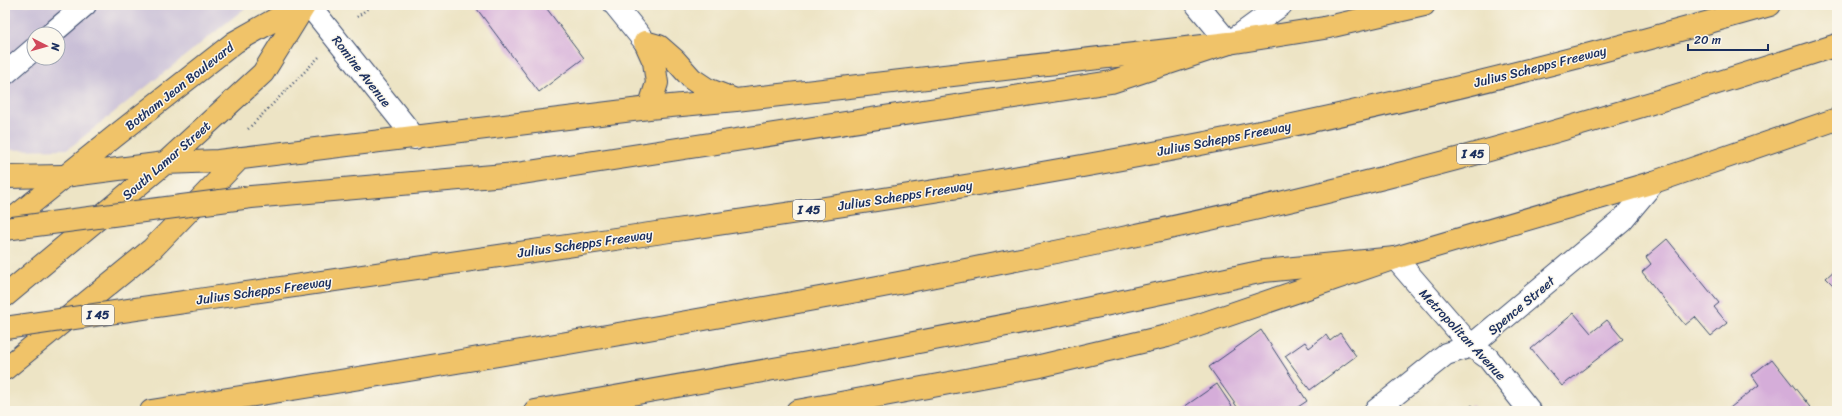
<svg xmlns="http://www.w3.org/2000/svg" width="1842" height="416" font-family="Sriracha,sans-serif">
<rect width="100%" height="100%" fill="#fbf7ec"/>
<filter id="ink" filterUnits="userSpaceOnUse"><feTurbulence type="fractalNoise" baseFrequency=".025" numOctaves="2"/><feDisplacementMap in="SourceGraphic" scale="8" xChannelSelector="R" yChannelSelector="G"/><feConvolveMatrix kernelMatrix="1 2 1 2 8 2 1 2 1" color-interpolation-filters="sRGB"/></filter>
<filter id="wash" filterUnits="userSpaceOnUse"><feTurbulence type="fractalNoise" baseFrequency=".012" numOctaves="4" result="noise"/><feDisplacementMap in="SourceGraphic" scale="16" xChannelSelector="R" yChannelSelector="G"/><feGaussianBlur stdDeviation="0.9" result="paint"/><feColorMatrix in="noise" values="0 0 0 0 0 0 0 0 0 0 0 0 0 0 0 0 0 1.4 0 .05"/><feComposite in="paint" operator="in"/></filter>
<g filter="url(#wash)">
<rect width="100%" height="100%" fill="#ede4c5"/>
<!-- industrial -->
<path fill="#c9bfd7" fill-rule="evenodd" d="M5,5H249L68,149L5,150ZM34,34H58V58H34Z"/>
<g id="blocks">
<!-- building -->
<path fill="#d5add9" d="M483,5H544L584,58L539,92L477,9Z
M1667,239L1719,303L1714,307L1727,323L1711,336L1695,317L1685,325L1642,272L1651,264L1646,257Z
M1837,268V289L1826,278Z
M1574,313L1591,333L1607,320L1623,339L1562,386L1531,349Z
M1261,330L1307,401L1292,411H1240L1209,367Z
M1340,333L1356,356L1310,390L1285,356L1305,342L1309,348L1326,335L1330,341Z
M1772,359L1813,411H1726L1759,385L1752,375Z
M1217,384L1235,411H1182L1181,409Z
M1472,405L1477,411H1465Z"/>
</g>
</g>
<g filter="url(#ink)">
<use href="#blocks" fill-opacity="0" stroke="#3a4a6d" stroke-width="1"/>
<g fill="none" stroke-linecap="round" stroke-linejoin="round">
<defs>
<path id="minor" d="M309,5L415,138
M615,5L645,42
M1197,5L1229,43L1281,5
M51,34L85,5
M5,74L34,49
M1395,258L1471,346L1488,358L1530,411
M1375,411L1446,354L1471,346L1622,220L1654,182"/>
<path id="major" d="M645,42L659,46L675,60L692,79L707,89L733,99
M645,42L654,62L657,83L649,108
M64,176L165,163L218,161L649,108L736,100L1229,43L1324,28L1424,5
M5,225L114,137L235,42L301,5
M5,296L165,163L263,73L305,5
M5,369L152,249L240,158
M797,411L1036,367L1167,336L1395,258L1654,182L1837,119"/>
<path id="highway" d="M516,174L1111,82L1229,43
M5,177L64,176
M191,301C348,279 505,255 663,232C862,203 1062,173 1260,132C1431,96 1602,53 1770,5
M151,411C380,376 608,337 836,295C1021,260 1205,223 1387,177C1539,139 1688,93 1837,45
M535,411L836,358L1048,317L1264,271L1395,258"/>
</defs>
<!-- minor casing -->
<use href="#minor" stroke="#3a4a6d" stroke-width="24"/>
<!-- major casing -->
<use href="#major" stroke="#3a4a6d" stroke-width="24"/>
<!-- highway casing -->
<use href="#highway" stroke="#3a4a6d" stroke-width="24"/>
<!-- path -->
<path stroke="#3a4a6d" stroke-width="2.5" stroke-dasharray="1 3" stroke-linecap="butt" d="M357,17L372,5
M248,129L319,57"/>
<!-- minor -->
<use href="#minor" stroke="#fff" stroke-width="22"/>
<!-- major -->
<use href="#major" stroke="#f0c369" stroke-width="22"/>
<!-- highway -->
<use href="#highway" stroke="#f0c369" stroke-width="22"/>
<defs>
<path id="highway-bridge" d="M5,229L251,197L516,174
M5,328L191,301"/>
</defs>
<!-- highway-bridge casing -->
<use href="#highway-bridge" stroke="#3a4a6d" stroke-width="24" stroke-linecap="butt"/>
<!-- highway-bridge -->
<use href="#highway-bridge" stroke="#f0c369" stroke-width="22"/>
</g>
</g>
<g text-anchor="middle" stroke-width="3" stroke-linejoin="round" paint-order="stroke">
<!-- shield labels -->
<g fill="#fbf7ec" stroke="#5e6b89" stroke-width="1">
<rect x="1457" y="144" width="32" height="20" rx="3"/>
<rect x="793" y="200" width="32" height="20" rx="3"/>
<rect x="82" y="305" width="32" height="20" rx="3"/>
</g>
<g font-size="12" font-weight="bold" fill="#1b2f5e">
<text x="1473" y="158">I 45</text>
<text x="809" y="214">I 45</text>
<text x="98" y="319">I 45</text>
</g>
<!-- street labels -->
<g font-size="13" fill="#1b2f5e" stroke="#fbf7ec">
<text transform="translate(1540 66) rotate(-14)" y="5">Julius Schepps Freeway</text>
<text transform="translate(362 71) rotate(52)" y="5">Romine Avenue</text>
<text transform="translate(179 86) rotate(-38)" y="5">Botham Jean Boulevard</text>
<text transform="translate(1224 138) rotate(-11)" y="5">Julius Schepps Freeway</text>
<text transform="translate(166 160) rotate(-41)" y="5">South Lamar Street</text>
<text transform="translate(905 195) rotate(-9)" y="5">Julius Schepps Freeway</text>
<text transform="translate(585 243) rotate(-8)" y="5">Julius Schepps Freeway</text>
<text transform="translate(264 290) rotate(-8)" y="5">Julius Schepps Freeway</text>
<text transform="translate(1521 305) rotate(-40)" y="5">Spence Street</text>
<text transform="translate(1463 334) rotate(47)" y="5">Metropolitan Avenue</text>
</g>
</g>
<!-- margin -->
<rect width="1842" height="416" fill="none" stroke="#fbf7ec" stroke-width="20"/>
<!-- north arrow -->
<g transform="translate(46 46) rotate(96)"><circle r="19" fill="#fbf7ec" stroke="#a1a7b3"/>
<path d="M0-3L7 15L0 10L-7 15Z" fill="#d1495b"/>
<text y="-6" font-size="11" font-weight="bold" text-anchor="middle" fill="#1b2f5e">N</text>
</g>
<!-- scale -->
<path d="M1688 44v6h80v-6" fill="none" stroke="#1b2f5e" stroke-width="2"/>
<text x="1694" y="44" font-size="12" fill="#1b2f5e" stroke="#fbf7ec" stroke-width="3" paint-order="stroke">20 m</text>
</svg>
